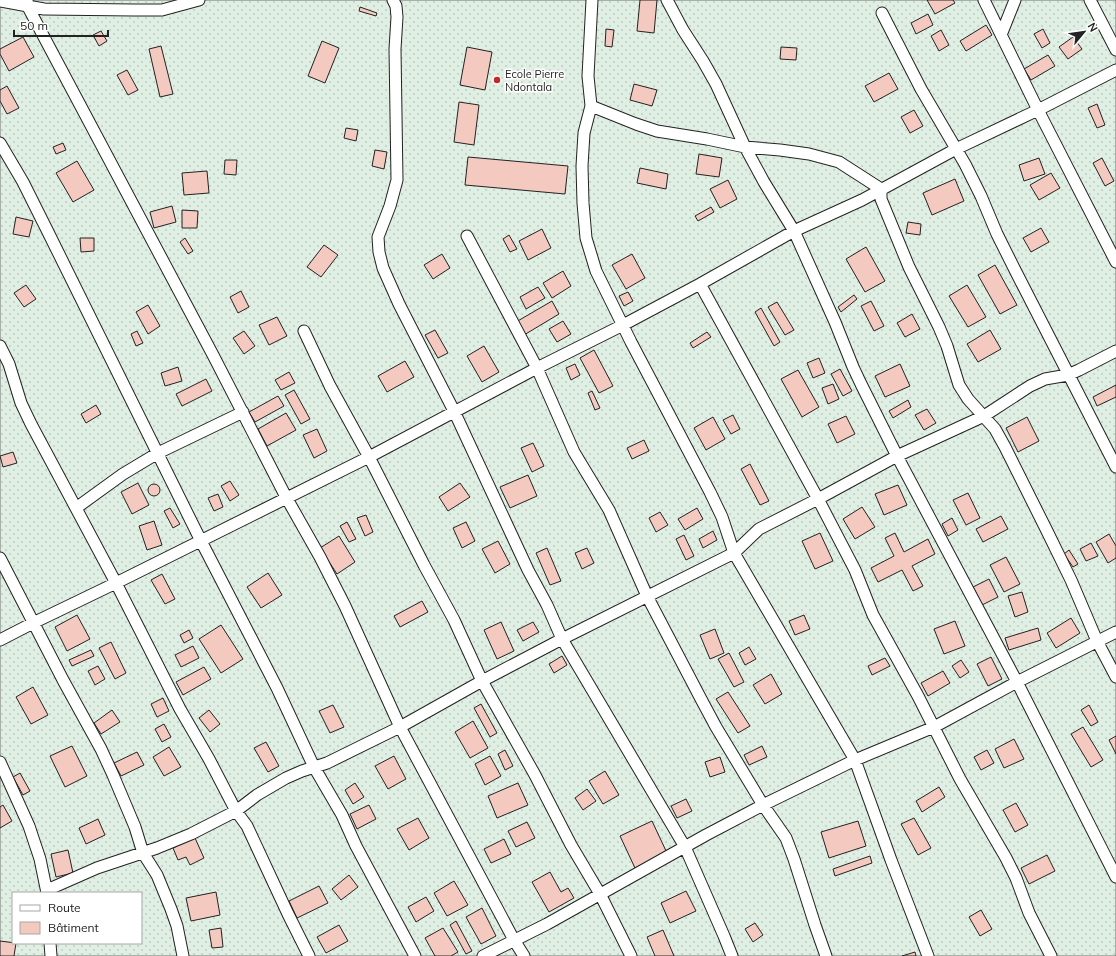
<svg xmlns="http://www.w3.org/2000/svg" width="1116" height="956" font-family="Mulish,sans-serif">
<defs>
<pattern id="grass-dots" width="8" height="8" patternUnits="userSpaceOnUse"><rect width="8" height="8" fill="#e0efe3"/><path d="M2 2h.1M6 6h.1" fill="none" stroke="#c0cdc2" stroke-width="1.8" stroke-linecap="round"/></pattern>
</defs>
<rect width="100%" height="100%" fill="#fff"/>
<!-- grass -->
<path fill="url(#grass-dots)" stroke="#6f6f6f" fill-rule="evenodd" d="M0,0H1116V956H0ZM13,893H141V943H13Z"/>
<!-- building -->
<path fill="#f3c9c0" stroke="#222" d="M640,0H657L654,33L637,31Z
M927,0H953L955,3L935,14Z
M360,7L377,13L376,16L359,11Z
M928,14L933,25L916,34L911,23Z
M986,25L992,35L966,51L960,41Z
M606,29L614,30L612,47L605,46Z
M1043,29L1050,43L1042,48L1034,34Z
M941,30L949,45L939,51L931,36Z
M101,31L107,41L99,46L93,35Z
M23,37L34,57L9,71L0,54V49Z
M1073,37L1082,49L1068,59L1059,47Z
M322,41L339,48L325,83L308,76Z
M161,46L173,94L160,97L149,49Z
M467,47L492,52L485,90L460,85Z
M781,47L797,48L796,60L780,59Z
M1048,55L1055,66L1031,80L1024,69Z
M127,70L138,90L128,95L117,75Z
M889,73L898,89L874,102L865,86Z
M634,84L657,90L652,106L630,100Z
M7,86L19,108L7,114L0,101V90Z
M459,102L479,105L474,145L454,142Z
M1097,104L1105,125L1097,128L1088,108Z
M914,110L923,126L910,133L901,117Z
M346,128L358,130L356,141L344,138Z
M63,143L66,150L56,154L53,147Z
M375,150L387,152L384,169L372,166Z
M699,154L722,158L719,177L696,174Z
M468,157L568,166L565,194L465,185Z
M1039,158L1045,174L1024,181L1019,165Z
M1102,158L1114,181L1105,186L1093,163Z
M225,160H237L236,175L224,174Z
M77,161L94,190L73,202L56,173Z
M640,168L668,174L666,189L637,183Z
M207,171L209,193L184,195L182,173Z
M1051,173L1060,188L1039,200L1030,185Z
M955,179L964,201L932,215L923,193Z
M728,180L737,199L720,208L710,189Z
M172,206L176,222L154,228L150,212Z
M711,207L714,212L698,221L695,216Z
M182,210L198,211L197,228H182Z
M16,217L33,221L29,237L13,234Z
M908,222L921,224L920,235L906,233Z
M1041,228L1049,242L1031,252L1023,238Z
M542,229L551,248L528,260L519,241Z
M509,235L517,249L510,252L503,239Z
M80,238H94V251L81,252Z
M185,238L193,251L188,254L180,242Z
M324,245L338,255L321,277L307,267Z
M866,247L885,281L865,292L846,259Z
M442,254L450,268L433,279L424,265Z
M632,254L645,278L626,289L612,265Z
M995,265L1017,305L1000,314L978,275Z
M563,271L571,286L552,298L543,283Z
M26,285L36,299L24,307L14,293Z
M967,285L986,317L968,327L949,296Z
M538,287L545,298L526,309L520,297Z
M241,291L249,307L238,313L230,297Z
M628,292L633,301L624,306L619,296Z
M854,295L857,299L841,312L838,307Z
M552,301L559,314L524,335L516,322Z
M871,301L884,326L874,331L861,306Z
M777,302L794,330L785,335L768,307Z
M148,305L160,326L148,334L136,312Z
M761,308L780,342L774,346L755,312Z
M912,314L920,329L905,337L897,323Z
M277,317L287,336L269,345L259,325Z
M563,321L571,334L557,342L549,329Z
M435,330L448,353L438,358L425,335Z
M990,330L1001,349L978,362L967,344Z
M137,331L143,343L136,346L131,334Z
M244,331L255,346L244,354L233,338Z
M707,332L711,337L693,348L690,343Z
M484,346L499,372L482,382L467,356Z
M594,350L613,386L599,393L580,358Z
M819,358L825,373L813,378L807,363Z
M405,361L414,377L387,392L378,376Z
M575,364L580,375L571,380L566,368Z
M900,364L910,386L885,397L875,376Z
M178,367L182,381L165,386L161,373Z
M840,369L852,391L843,396L831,374Z
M798,370L819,407L802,417L781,379Z
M289,372L295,383L281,390L275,380Z
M206,379L212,391L182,406L176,394Z
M833,384L839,399L828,404L822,388Z
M1116,385V397L1097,406L1093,397Z
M294,390L310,419L301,424L285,395Z
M592,391L600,408L595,410L588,393Z
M278,396L284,406L255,422L249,412Z
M908,400L911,407L893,418L889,411Z
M96,405L101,414L86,423L81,414Z
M927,409L936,423L924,430L915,415Z
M286,413L296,430L267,446L258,429Z
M733,415L740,429L731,434L723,420Z
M846,416L855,434L837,443L828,424Z
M713,417L725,439L706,450L694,428Z
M1027,417L1039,441L1018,452L1006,428Z
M317,429L327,451L314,458L303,435Z
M644,440L649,451L632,459L627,448Z
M533,443L544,466L532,472L521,448Z
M13,452L17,463L3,467L0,456Z
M750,464L769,501L760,505L741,469Z
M528,475L537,496L510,508L500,487Z
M230,481L239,495L230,501L221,486Z
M138,483L149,505L132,514L121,492Z
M460,483L470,497L448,511L439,497Z
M148 490a6 6 0 1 1 12 0a6 6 0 1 1-12 0Z
M898,485L907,505L884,515L875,494Z
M968,493L980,518L966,525L953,500Z
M218,494L223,507L214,511L208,498Z
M862,507L875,527L855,539L843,519Z
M170,508L180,524L173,528L164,511Z
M697,508L703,519L685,530L678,519Z
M660,512L668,525L656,532L649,518Z
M366,515L373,532L365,536L357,518Z
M1001,516L1008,529L983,542L976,529Z
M952,518L958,530L948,536L942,524Z
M154,521L162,545L147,550L139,526Z
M347,522L356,539L349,542L340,526Z
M466,522L475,541L462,548L453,528Z
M713,531L717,540L703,548L699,539Z
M820,533L833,561L815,569L802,541Z
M895,533L904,552L928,539L935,554L912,566L923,586L913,591L902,570L878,582L871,568L894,556L885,538Z
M1109,534L1116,546V558L1108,563L1096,542Z
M684,535L694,556L686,560L676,539Z
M339,536L355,562L337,574L320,548Z
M498,541L510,564L495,573L482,549Z
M1091,543L1098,556L1086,561L1080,549Z
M547,548L561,581L550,585L536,553Z
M587,548L594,563L582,569L575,553Z
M1069,550L1078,564L1073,567L1064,554Z
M1006,557L1020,584L1004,592L990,565Z
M268,573L282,595L261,608L247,587Z
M162,574L175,599L165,604L151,580Z
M989,579L998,597L982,605L973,587Z
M1022,592L1028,612L1015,617L1008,596Z
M422,601L428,612L400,627L394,616Z
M77,615L90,639L67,651L55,627Z
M804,615L810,629L795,635L789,621Z
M1071,618L1080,633L1056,648L1047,633Z
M955,621L965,646L944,654L934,629Z
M501,622L514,651L497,659L484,630Z
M533,622L539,632L523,641L517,630Z
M221,625L243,659L221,673L199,639Z
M1038,628L1041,640L1009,650L1005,638Z
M715,629L724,653L710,659L700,635Z
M189,630L193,638L184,643L180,635Z
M111,642L126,673L115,679L99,648Z
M193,646L199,658L181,667L175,655Z
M749,647L756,659L745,665L739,653Z
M91,650L94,656L72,666L69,660Z
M729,653L744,682L734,687L718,659Z
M562,656L567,665L554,673L549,664Z
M991,657L1002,679L988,686L977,664Z
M885,658L890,666L872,675L868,666Z
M961,660L969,672L960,678L952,666Z
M98,666L105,679L95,685L88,671Z
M204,667L211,679L183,695L176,682Z
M943,671L950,683L928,696L921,683Z
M771,674L782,694L765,704L753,685Z
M33,687L48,715L31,724L16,697Z
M728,692L750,726L738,733L716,699Z
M163,698L169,711L157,717L151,704Z
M481,704L497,733L490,737L474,708Z
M333,705L344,727L330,733L319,711Z
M1089,705L1098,722L1091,726L1081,710Z
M112,710L120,722L101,734L94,723Z
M209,710L220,724L210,732L199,718Z
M473,721L488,748L470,758L455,732Z
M164,724L171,737L162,742L155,729Z
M1083,727L1103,760L1091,767L1071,734Z
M1116,736V754L1109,740Z
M1014,739L1024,759L1004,768L995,749Z
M266,742L279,766L268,772L254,748Z
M72,746L87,776L65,787L50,756Z
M762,746L767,757L749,765L744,755Z
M169,747L181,767L164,776L153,757Z
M505,750L513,766L505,770L498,754Z
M987,750L994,763L981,770L974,757Z
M137,752L144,765L121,776L114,763Z
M394,756L406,779L388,789L375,766Z
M490,756L501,776L485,785L475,764Z
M720,757L725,772L710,777L705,762Z
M605,771L619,795L603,804L589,781Z
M20,773L30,791L23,795L13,777Z
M355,783L364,797L353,804L345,790Z
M518,783L528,805L497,818L488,796Z
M939,787L945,797L922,812L916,801Z
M587,789L596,801L583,810L575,798Z
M686,799L692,811L677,818L671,806Z
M1016,803L1028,825L1015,832L1003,810Z
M3,805L12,821L0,828V807Z
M369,805L376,819L357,829L350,814Z
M418,818L429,838L409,850L397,829Z
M914,818L931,848L918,855L901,824Z
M98,819L105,835L86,844L79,828Z
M652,821L667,853L635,868L620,836Z
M858,821L866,846L829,858L821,832Z
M527,822L535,838L516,847L508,831Z
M195,838L204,858L190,865L186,857L178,860L173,848Z
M504,839L511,854L491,863L484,849Z
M68,850L73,873L56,877L51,854Z
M1047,855L1055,871L1029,884L1021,868Z
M870,856L872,863L835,876L833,869Z
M550,872L561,892L568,888L574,898L549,912L532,882Z
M349,875L358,887L341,900L332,889Z
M454,881L468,905L447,916L434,893Z
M319,886L328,903L297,918L289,901Z
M686,891L696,911L670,923L661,903Z
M216,892L220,915L191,921L186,898Z
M426,897L434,911L416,922L408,907Z
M482,908L496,936L481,944L466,917Z
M981,910L992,929L980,936L969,917Z
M456,921L472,951L466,954L450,925Z
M755,923L763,935L753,942L745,929Z
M339,925L348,941L326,953L317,937Z
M221,928L223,947L212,948L209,930Z
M443,928L458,952L451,956H435L425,938Z
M663,930L674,956H655L647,937Z
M0,941L16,943L14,956H0Z
M915,952L916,956H902Z"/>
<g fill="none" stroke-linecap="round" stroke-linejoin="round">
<defs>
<path id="minor" d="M27,0L28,7L213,355L286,497L320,557L345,606L400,727L514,940L524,956
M393,0L396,6L397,17L395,49L397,180L390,206L378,237L379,252L383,268L399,304L454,411L528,570L547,605L562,639L685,847L724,936L732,956
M592,0L588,76L591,106L584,133L582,166L583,203L586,238L596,271L631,342L710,492L722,517L734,553L855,760L891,860L928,956
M667,0L683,30L703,61L716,84L745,147L764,182L794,231L835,322L853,367L861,384L897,456L1017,682L1116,877
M984,0L1038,110L1116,262
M1090,0L1116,50
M0,1L44,9L134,10H162L199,0
M882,13L921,89L965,164L981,196L997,234L1016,272L1116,467
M1001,35L1015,0
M591,106L636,124L657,131L707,139L745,147L780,150L809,154L839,162L881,189V199L909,267L939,327L947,346L959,385L968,399L995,429L1005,447L1047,531L1071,580L1097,641L1116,677
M0,143L23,182L49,234L201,541L277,688L314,767L342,815L356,846L415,956
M467,236L537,368L574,452L609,510L647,596L701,699L716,727L763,805L786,838L794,859L815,925L826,956
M700,284L818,499L855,570L873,615L918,696L960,779L1006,858L1016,878L1029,913L1051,956
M304,331L330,386L369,457L424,565L454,620L482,681L535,775L571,845L600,894L631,956
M0,346L9,364L21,403L31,424L116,583L180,709L209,759L236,811L247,826L288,914L309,956
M76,508L123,474L158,453L243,412
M0,558L63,680L101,749L113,775L135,827L143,853L157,875L171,909L177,926L183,956
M0,640L33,623L116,583L369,457L537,368L623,325L700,284L794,231L862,200L956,149L1038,110L1116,70
M0,762L29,826L40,859L47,893
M47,890L97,868L157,848L191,834L236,811L257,795L286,778L302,771L327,763L400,727L482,681L562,639L734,553L759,529L818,499L897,456L984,416L1030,386L1045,379L1068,375L1079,370L1116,351
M50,943L51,956
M483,956L547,924L706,835L763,805L855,760L934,727L1017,682L1116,632"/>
</defs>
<!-- minor casing -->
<use href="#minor" stroke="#222" stroke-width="13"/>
<!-- minor -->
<use href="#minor" stroke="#fff" stroke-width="11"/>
</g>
<!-- markers -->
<circle fill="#c62828" stroke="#fff" stroke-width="1.5" cx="497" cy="80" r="4"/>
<g text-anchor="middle" stroke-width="3" stroke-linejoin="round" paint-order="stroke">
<!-- poi labels -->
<g font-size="11" fill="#222" stroke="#fff" text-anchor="start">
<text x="505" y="78">Ecole Pierre<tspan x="505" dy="13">Ndontala</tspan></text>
</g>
</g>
<!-- legend -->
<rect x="12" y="892" width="130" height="52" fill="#ffffff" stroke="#a7a7a7"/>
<rect x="20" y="905" width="20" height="6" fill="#ffffff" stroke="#a7a7a7"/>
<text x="48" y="912" font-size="12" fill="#222222">Route</text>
<rect x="20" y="922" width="20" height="12" fill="#f3c9c0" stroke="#a7a7a7"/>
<text x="48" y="932" font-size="12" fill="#222222">Bâtiment</text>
<!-- north arrow -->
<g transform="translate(1084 32) rotate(61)" stroke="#ffffff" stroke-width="3" paint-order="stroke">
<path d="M0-3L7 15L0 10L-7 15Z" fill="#222222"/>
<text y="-6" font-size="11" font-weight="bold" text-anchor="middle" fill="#222222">N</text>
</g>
<!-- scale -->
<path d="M14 30v6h94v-6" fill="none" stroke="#222222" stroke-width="2"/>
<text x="20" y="30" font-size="12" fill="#222222" stroke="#ffffff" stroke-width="3" paint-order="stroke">50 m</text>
</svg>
